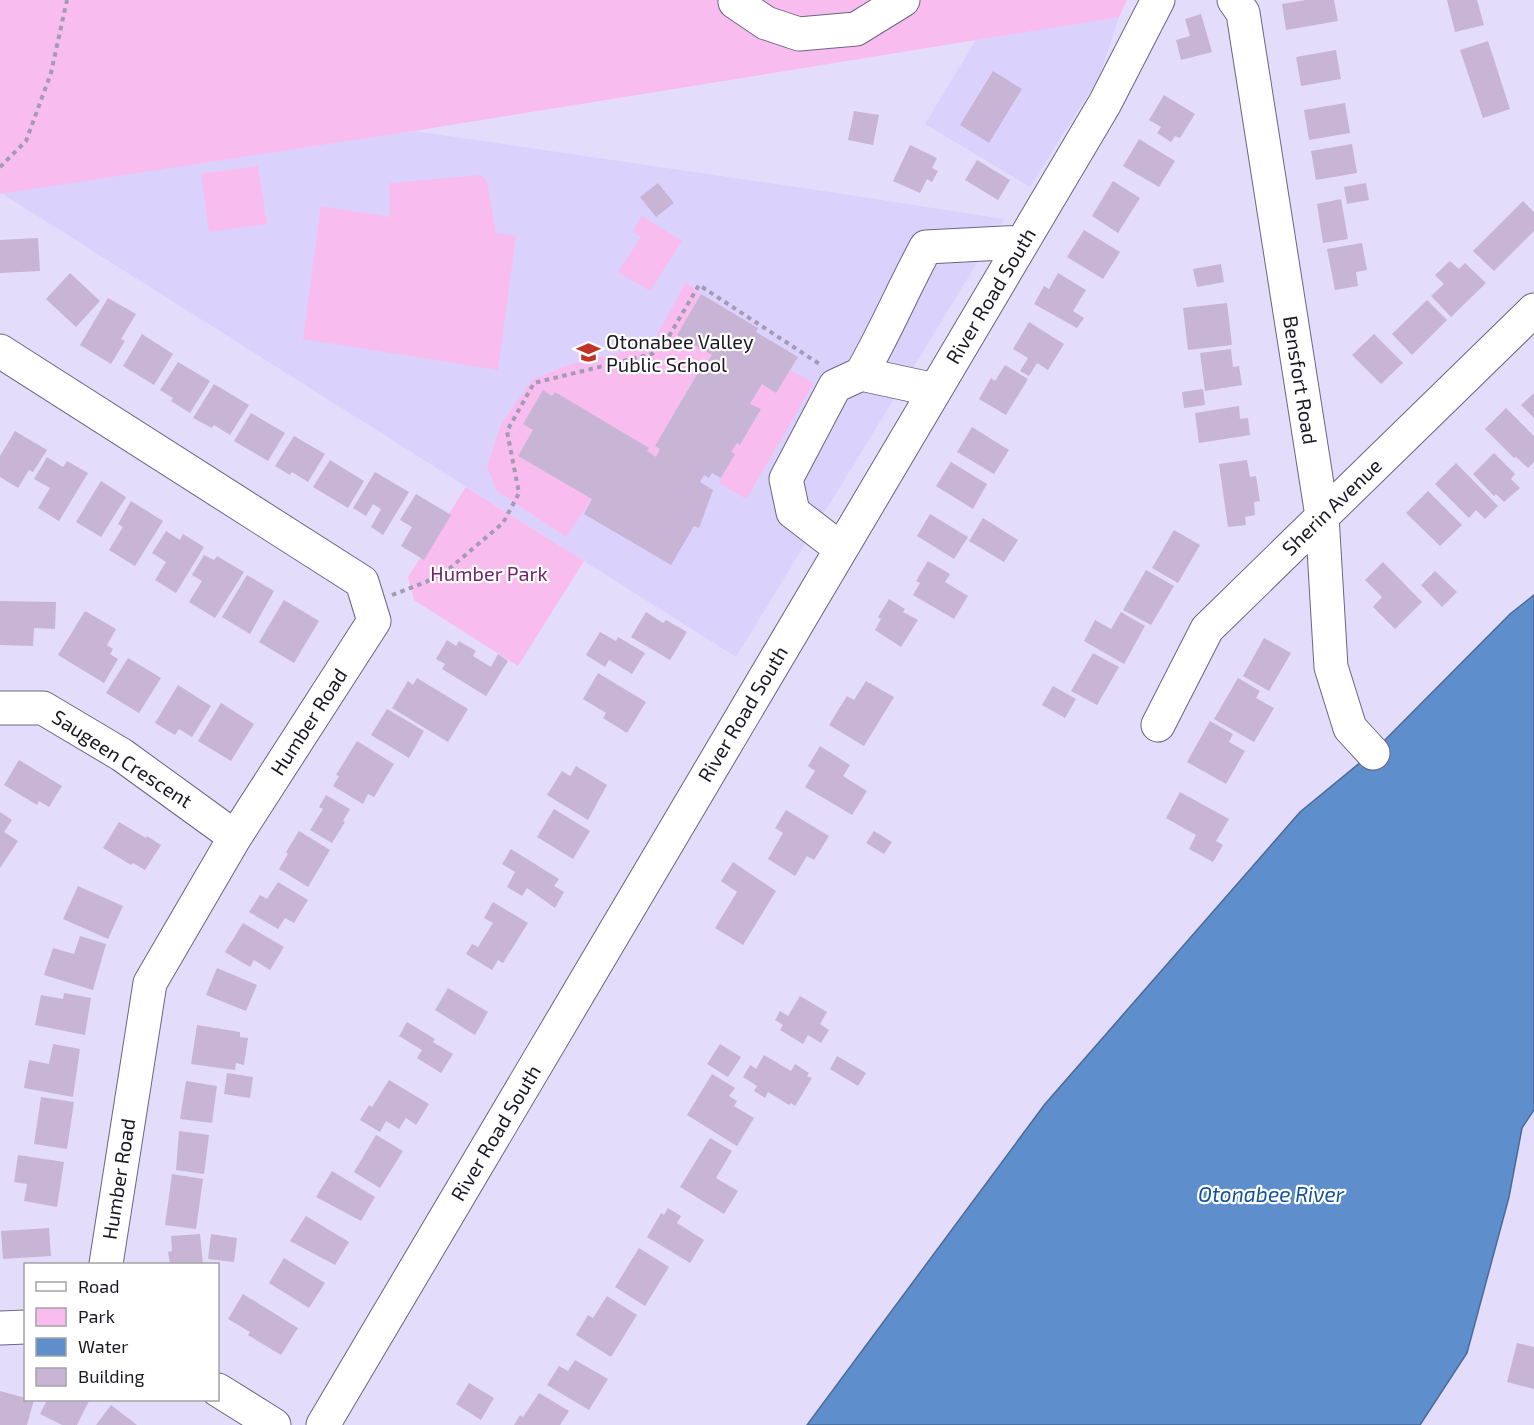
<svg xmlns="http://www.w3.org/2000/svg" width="1534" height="1425" font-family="'Exo 2',sans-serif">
<rect width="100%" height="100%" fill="#e3ddfb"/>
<!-- built -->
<path fill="#dad2fd" d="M1119,17L1099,77L1030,187L925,124L976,40Z
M414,131L830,192L1004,219L736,657L1,193Z"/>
<!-- green -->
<path fill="#f9bcef" d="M0,0H1127L1119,17L414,131L0,194Z
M258,166L267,224L209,232L201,174Z
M481,175L487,181L496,233L516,236L498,370L303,339L321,206L390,217L389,183Z
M642,216L682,241L650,291L618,272L641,237L632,232Z
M686,282L701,294L677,335L712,355L701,372L699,371L655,446L660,449L656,457L647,451L649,448L555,392L552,396L543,390L524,424L533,430L518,456L592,499L566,537L497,491L487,467L501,424L532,380L565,366L652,344Z
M790,370L814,383L746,499L719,483L734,454L731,452L737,443L740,445L761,410L750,404L762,384L776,393Z
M466,487L584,561L518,666L414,600L408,577Z"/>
<!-- water -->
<path fill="#5e8ecb" stroke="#4a6b99" stroke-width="1.5" d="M1534,595V1110L1522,1128L1509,1197L1467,1353L1420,1425H807L1045,1104L1300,812L1373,752L1510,614Z"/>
<!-- building -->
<path fill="#c8b4d4" d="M1306,0H1334L1338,21L1286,30L1282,4Z
M1447,0H1477L1484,25L1455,32Z
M1201,14L1212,52L1181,60L1176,40L1190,36L1185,19Z
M1488,41L1510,109L1483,118L1460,50Z
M1336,50L1341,79L1301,86L1296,57Z
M993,71L1022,89L989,143L960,125Z
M1164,95L1195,114L1180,138L1175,136L1171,142L1157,133L1161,127L1149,120Z
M1345,103L1350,133L1309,140L1304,110Z
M854,111L879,115L873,145L848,140Z
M1139,139L1175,161L1159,187L1123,166Z
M1352,144L1357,173L1316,180L1311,151Z
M910,145L937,158L932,168L938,171L932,182L927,179L920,193L893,181Z
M977,160L1010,180L998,200L965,180Z
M1113,181L1140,198L1118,233L1092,216Z
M658,183L674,203L656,217L640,197Z
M1366,183L1369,200L1347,204L1344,187Z
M1341,199L1348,239L1323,243L1317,204Z
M1523,201L1534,212V231L1494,271L1473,251Z
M1084,230L1120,252L1103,279L1067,257Z
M38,238L40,271L0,273V240Z
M1362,243L1367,270L1356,272L1358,286L1335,290L1327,249Z
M1450,261L1459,269L1465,263L1486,283L1451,317L1431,296L1444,284L1435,275Z
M1221,264L1224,282L1197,287L1193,269Z
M70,273L100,301L76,327L46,299Z
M1058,273L1086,290L1073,311L1084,318L1077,328L1034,304L1044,286L1049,289Z
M701,294L758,328L756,332L798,357L776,393L762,384L750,404L761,409L740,445L737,443L731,452L735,454L721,478L712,473L709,478L704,475L700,482L713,490L699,528L694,526L671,565L584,514L592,499L518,456L533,430L523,424L543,390L552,396L555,392L649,448L647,451L656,457L660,449L655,446L699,371L701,372L712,355L677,335Z
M108,298L136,314L121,339L125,341L111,364L80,345Z
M1427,300L1447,320L1412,355L1392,334Z
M1227,303L1232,345L1188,350L1183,308Z
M1029,322L1064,344L1048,370L1037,363L1029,376L1020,371L1028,358L1013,349Z
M142,334L173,354L154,385L123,366Z
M1374,334L1403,363L1381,384L1352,355Z
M1231,349L1233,367L1239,366L1242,385L1205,391L1200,353Z
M178,362L210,381L190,413L171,401L173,398L160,390Z
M1005,365L1028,379L1006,415L979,399L991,378L995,381Z
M214,384L249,405L230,435L214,425L212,428L193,418Z
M1203,389L1205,405L1184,408L1182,392Z
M1534,393V418L1521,405Z
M1239,406L1240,419L1248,418L1250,435L1199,443L1195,413Z
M1506,408L1534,436V462L1528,468L1516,457L1514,458L1485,429Z
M251,413L285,433L268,461L234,441Z
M972,427L1009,450L994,474L957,452Z
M15,431L47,450L33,472L29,470L18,488L0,477V456Z
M294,436L325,454L308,482L292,472L290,475L275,466Z
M1494,453L1515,474L1511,479L1520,488L1504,502L1496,494L1494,496L1473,474Z
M47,457L63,467L67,461L88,473L59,521L38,508L50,488L34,479Z
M330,460L364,481L348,508L313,487Z
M1247,460L1250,477L1256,476L1260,501L1254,502L1255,515L1245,517L1246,525L1228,527L1219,464Z
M951,462L987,484L973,509L936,486Z
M1456,463L1498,506L1485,519L1476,510L1469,518L1435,484Z
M375,472L409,492L383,535L371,527L381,509L373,504L366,516L353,508Z
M101,481L126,497L101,537L76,522Z
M1428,491L1462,525L1440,546L1406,513Z
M416,494L451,515L424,560L401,546L412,527L400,520Z
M131,501L163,521L135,566L109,550L123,527L118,524Z
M930,514L968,537L954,559L917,536Z
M983,518L1018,540L1004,562L969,541Z
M1174,530L1200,545L1178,583L1152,568Z
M166,531L180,540L183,534L204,547L176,593L155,580L166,562L152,553Z
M204,555L214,560L217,556L244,572L215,618L189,602L202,581L192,575Z
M928,561L950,574L945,582L968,596L954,619L913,595L920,583L916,581Z
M1383,562L1422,602L1395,629L1373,607L1382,597L1365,580Z
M1146,570L1174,586L1151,625L1123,610Z
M1435,571L1457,592L1442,607L1421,585Z
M247,575L274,591L250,634L222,617Z
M889,599L905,609L903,612L918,620L901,647L875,630L881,619L878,617Z
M284,600L319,621L294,663L259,642Z
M0,601L56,602L55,629L34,628L33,646L0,645Z
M85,611L116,629L107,645L113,649L110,654L118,659L104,683L58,655Z
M646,612L663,623L666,620L687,632L670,660L631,637Z
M1121,612L1145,626L1124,664L1084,641L1095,620L1111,629Z
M600,632L616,641L618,637L645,653L632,674L609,660L605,667L586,655Z
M1264,638L1291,653L1269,691L1243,676Z
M447,640L456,646L459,641L476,651L473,656L491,667L498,654L508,661L486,696L442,669L445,664L436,659Z
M1093,653L1119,667L1097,705L1071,691Z
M128,658L161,678L139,713L106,693Z
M598,673L646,702L627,733L603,718L606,713L583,699Z
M417,678L468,709L448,742L392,708L408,681L413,685Z
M1238,678L1260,691L1256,698L1274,708L1254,742L1214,719Z
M866,681L894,697L864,746L829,725L847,696L854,700Z
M178,685L211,706L192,737L179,729L175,735L155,723Z
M1053,686L1076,699L1065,718L1042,705Z
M221,703L254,724L231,761L198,741Z
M387,709L424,731L409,758L371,735Z
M1210,721L1233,734L1229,742L1245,751L1226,784L1187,762Z
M357,741L394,764L374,797L368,794L363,804L333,786L339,776L336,775Z
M820,746L850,765L843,776L867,791L852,815L805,787L815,771L808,766Z
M19,760L62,786L49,807L39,801L37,805L4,785Z
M576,766L607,785L588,820L547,795L562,771L570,776Z
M1180,792L1229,819L1216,841L1223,845L1213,862L1189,849L1196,835L1166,818Z
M326,795L350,809L343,821L345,822L332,843L310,830L323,809L319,807Z
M554,809L590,831L573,859L537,837Z
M786,810L829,836L814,860L807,856L795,876L768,859L783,833L775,828Z
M0,812L12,820L4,832L18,841L0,868Z
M119,822L146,838L147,836L161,845L145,870L133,863L131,865L103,848Z
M299,831L330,850L308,887L279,869L288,854L286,852Z
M874,831L892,842L884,854L866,843Z
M511,849L559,879L554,886L564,892L555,908L527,888L522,896L507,887L515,872L502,864Z
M733,862L776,891L743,945L715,928L737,892L721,881Z
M278,882L308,900L294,923L285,918L278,929L249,912L260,895L267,899Z
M78,886L123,906L108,939L63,919Z
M493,902L528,923L503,963L498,960L492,970L466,954L472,944L478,947L493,923L484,918Z
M243,923L284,947L270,970L254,960L250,967L225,952Z
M80,936L106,944L93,990L44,975L53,948L74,954Z
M217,968L257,985L246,1011L206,995Z
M448,988L488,1012L475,1035L435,1010Z
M64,993L91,998L85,1035L35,1025L41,995L63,999Z
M800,996L827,1012L820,1024L829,1030L821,1043L808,1035L803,1044L780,1030L783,1025L775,1020L780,1011L788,1016Z
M407,1022L435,1039L433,1042L453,1054L441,1073L417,1058L422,1050L399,1036Z
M197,1025L240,1032V1037L248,1038L244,1065L236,1063L235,1070L191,1064Z
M53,1044L80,1049L73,1097L24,1088L29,1060L49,1064Z
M720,1044L741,1057L728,1077L707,1064Z
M764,1055L791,1071L795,1064L809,1073L807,1076L812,1078L795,1106L791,1103L789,1105L768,1092L765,1098L754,1091L757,1086L743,1077L750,1065L756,1069Z
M837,1056L866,1073L858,1086L830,1069Z
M227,1073L253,1077L250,1098L224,1094Z
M712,1074L735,1088L729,1096L737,1101L734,1106L754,1118L737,1146L687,1115Z
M389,1080L429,1104L416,1125L406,1118L399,1129L386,1121L380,1132L360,1120L369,1105L372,1107Z
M186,1081L217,1086L212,1123L180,1119Z
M41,1097L74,1102L67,1149L34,1144Z
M179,1131L209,1135L204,1174L176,1170Z
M376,1135L403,1151L380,1188L354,1172Z
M710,1138L732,1151L716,1178L738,1191L724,1214L680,1187Z
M18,1155L64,1162L57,1207L24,1201L27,1184L14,1182Z
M332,1171L375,1197L361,1221L316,1197Z
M172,1174L203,1179L196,1229L165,1225Z
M668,1208L681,1216L677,1223L704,1240L690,1263L647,1237L661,1213L664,1215Z
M306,1216L349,1242L335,1265L290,1241Z
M49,1228L51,1256L3,1259L1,1231Z
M200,1234L203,1264H170L168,1252L172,1251L171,1236Z
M211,1234L237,1238L234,1262L208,1259Z
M639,1248L669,1267L645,1306L615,1287Z
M284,1258L325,1283L309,1308L269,1283Z
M243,1294L298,1328L281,1355L248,1335L250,1332L228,1319Z
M607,1296L637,1315L611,1357L576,1335L588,1315L593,1318Z
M1517,1343L1534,1347V1389L1507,1382Z
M575,1360L608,1379L589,1410L547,1385L559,1366L568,1371Z
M469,1383L494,1398L481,1420L456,1404Z
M0,1391L26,1398V1400H34L27,1425H0Z
M539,1393L569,1411L560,1425H514L520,1415L523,1417Z
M47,1400H86L89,1401L77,1425H62L40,1414Z
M111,1405L137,1425H96Z"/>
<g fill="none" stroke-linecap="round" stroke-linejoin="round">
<defs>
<path id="minor" d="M1234,0L1243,13L1322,516L1331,667L1350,728L1373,753
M735,2L766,23L799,34L856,29L903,0
M0,351L362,582L374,621L235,837L150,983L106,1264
M861,374C885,333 903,289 926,247L1022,242
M841,549L793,512L786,479L835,386L861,374L935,390
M0,708H43L122,755L235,837
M1158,725L1207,629L1534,310
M0,1328L26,1327
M218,1390L274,1425
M323,1425L1105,103L1158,0"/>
</defs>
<!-- minor casing -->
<use href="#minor" stroke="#6b6584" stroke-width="35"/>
<!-- path -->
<path stroke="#a19cb4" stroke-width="4" stroke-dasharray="4.5 4.5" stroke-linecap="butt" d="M0,167L26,141L51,73L67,0
M392,595L426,582L450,568L503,523L519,493L507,431L534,383L652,354L669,336L699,285L821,365"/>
<!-- minor -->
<use href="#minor" stroke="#fff" stroke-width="33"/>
</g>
<!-- icons -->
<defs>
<symbol id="school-bare" viewBox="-9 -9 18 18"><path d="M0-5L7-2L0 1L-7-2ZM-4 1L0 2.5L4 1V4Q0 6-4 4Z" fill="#c13425" stroke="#fff" stroke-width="2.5" paint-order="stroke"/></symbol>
</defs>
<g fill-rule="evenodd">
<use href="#school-bare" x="572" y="336" width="33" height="33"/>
</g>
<g text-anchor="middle" stroke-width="4.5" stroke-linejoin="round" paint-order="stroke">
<!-- street labels -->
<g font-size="20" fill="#1a1824" stroke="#fff">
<text transform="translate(991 296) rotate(-59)" y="7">River Road South</text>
<text transform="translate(1300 380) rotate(81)" y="7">Bensfort Road</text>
<text transform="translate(1332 507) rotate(-44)" y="7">Sherin Avenue</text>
<text transform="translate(743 714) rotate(-59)" y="7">River Road South</text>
<text transform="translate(309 722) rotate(-57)" y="7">Humber Road</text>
<text transform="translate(122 759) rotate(33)" y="7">Saugeen Crescent</text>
<text transform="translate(496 1133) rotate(-59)" y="7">River Road South</text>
<text transform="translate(119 1179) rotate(-81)" y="7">Humber Road</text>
</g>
<!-- poi labels -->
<g font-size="20" fill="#1a1824" stroke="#fff" text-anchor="start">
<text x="606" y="349">Otonabee Valley<tspan x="606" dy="23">Public School</tspan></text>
</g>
<!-- park labels -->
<g font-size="20" fill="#712569" stroke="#fff">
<text x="489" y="581">Humber Park</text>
</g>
<!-- water labels -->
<g font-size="21" font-style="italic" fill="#10529c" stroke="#fff">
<text x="1271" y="1202">Otonabee River</text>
</g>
</g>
<!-- legend -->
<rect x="24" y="1263" width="195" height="138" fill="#ffffff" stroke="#a3a3a7" stroke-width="1.5"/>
<rect x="36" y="1282" width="30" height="9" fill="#ffffff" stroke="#a3a3a7" stroke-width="1.5"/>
<text x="78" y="1293" font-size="18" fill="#1a1824">Road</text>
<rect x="36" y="1308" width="30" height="18" fill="#f9bcef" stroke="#a3a3a7" stroke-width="1.5"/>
<text x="78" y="1323" font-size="18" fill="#1a1824">Park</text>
<rect x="36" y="1338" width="30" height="18" fill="#5e8ecb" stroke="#a3a3a7" stroke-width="1.5"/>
<text x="78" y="1353" font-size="18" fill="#1a1824">Water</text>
<rect x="36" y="1368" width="30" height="18" fill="#c8b4d4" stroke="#a3a3a7" stroke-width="1.5"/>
<text x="78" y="1383" font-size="18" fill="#1a1824">Building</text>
</svg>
